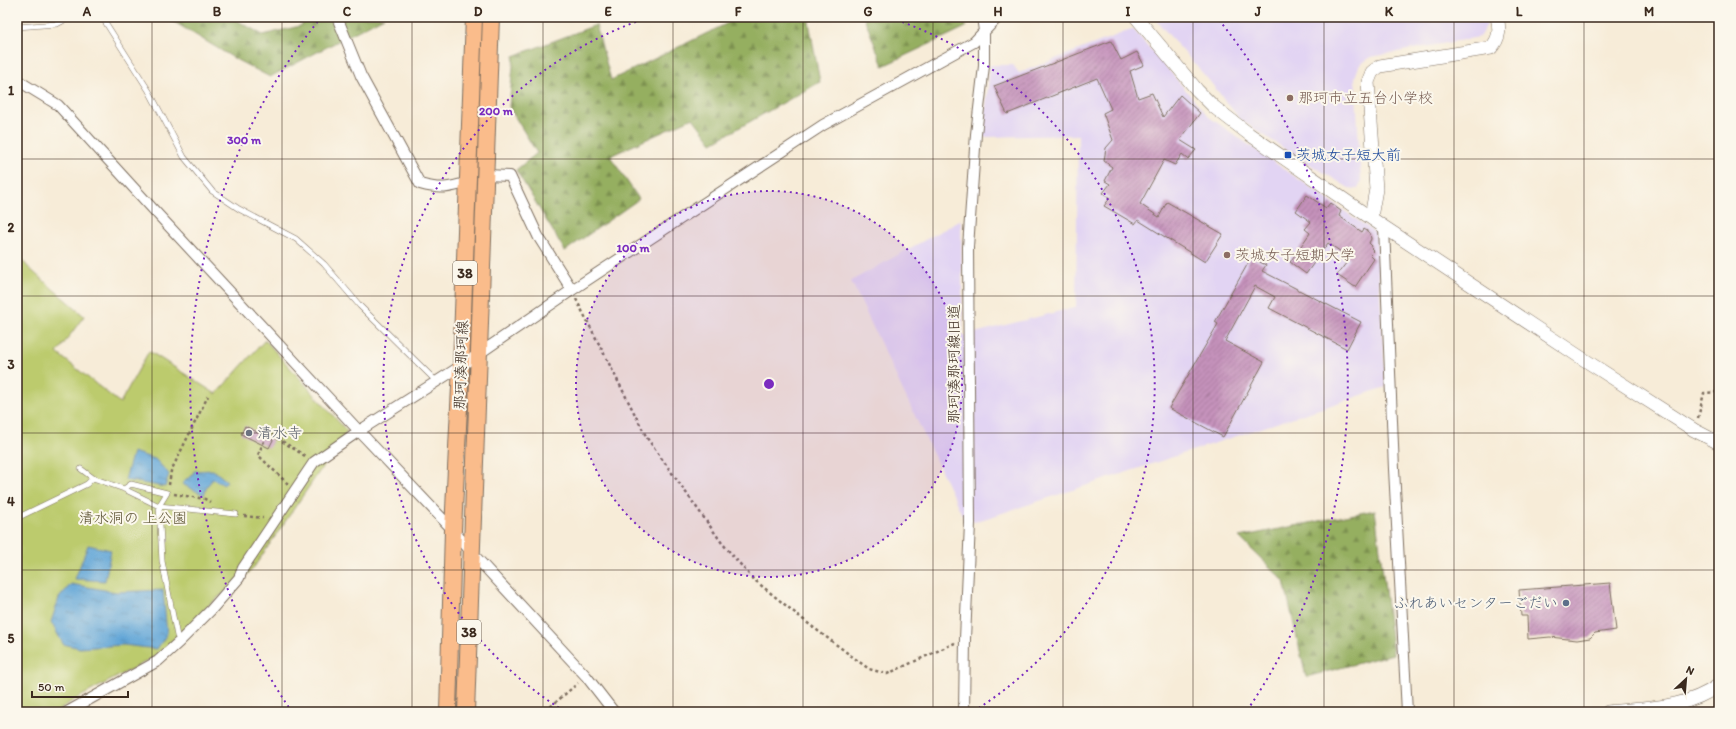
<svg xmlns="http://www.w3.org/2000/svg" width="1736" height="729" font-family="Itim,'Klee One',sans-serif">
<defs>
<pattern id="forest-firs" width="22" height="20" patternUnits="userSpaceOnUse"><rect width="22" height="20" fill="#95af60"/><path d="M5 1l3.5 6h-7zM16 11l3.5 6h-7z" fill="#7b8f4f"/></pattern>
<pattern id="water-ripples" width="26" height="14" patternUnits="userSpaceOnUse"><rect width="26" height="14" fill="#62a6d7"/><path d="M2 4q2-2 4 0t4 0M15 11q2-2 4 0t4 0" fill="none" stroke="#5287ae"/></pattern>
<pattern id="building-hatch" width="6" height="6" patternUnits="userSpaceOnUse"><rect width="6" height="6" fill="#c592bb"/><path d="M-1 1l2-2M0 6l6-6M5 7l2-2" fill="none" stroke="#a17797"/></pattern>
</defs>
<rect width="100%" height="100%" fill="#fbf7ec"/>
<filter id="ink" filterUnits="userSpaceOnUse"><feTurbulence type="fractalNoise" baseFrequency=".025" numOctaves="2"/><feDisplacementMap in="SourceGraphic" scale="8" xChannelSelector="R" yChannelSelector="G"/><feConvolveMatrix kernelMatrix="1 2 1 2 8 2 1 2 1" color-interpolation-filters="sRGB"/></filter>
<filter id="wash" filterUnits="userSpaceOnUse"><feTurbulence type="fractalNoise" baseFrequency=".012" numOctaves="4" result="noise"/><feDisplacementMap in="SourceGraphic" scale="16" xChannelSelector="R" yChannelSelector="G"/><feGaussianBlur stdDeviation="0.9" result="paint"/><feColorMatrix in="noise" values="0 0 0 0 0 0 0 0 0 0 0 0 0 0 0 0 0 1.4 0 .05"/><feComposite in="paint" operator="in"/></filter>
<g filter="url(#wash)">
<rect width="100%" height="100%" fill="#f7ecd8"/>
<!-- built -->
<path fill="#e2d4f3" d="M1153,17H1486L1488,23L1479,37L1370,57L1359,66L1355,77L1361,181L1358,189L1349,188L1285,149L1240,119L1207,78Z
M1133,29L1209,117L1376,233L1386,387L975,522L964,519L851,281L961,220L963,336L1076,307L1078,135L983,137L990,65H1013L1019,73Z"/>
<!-- forest -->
<path fill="url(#forest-firs)" stroke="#686c3f" d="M166,17H231L263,35L300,26L312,17H384L270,77L237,60Z
M731,17H808L820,82L712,143L693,118L610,156L639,199L565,251L516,170L537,153L509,107L514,56L596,25L611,80L732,21Z
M864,17H964L966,27L883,66Z
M1375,510L1393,654L1306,677L1284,581L1239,537Z"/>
<!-- green -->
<path fill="#bccb6d" stroke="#7c7a46" d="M17,255L30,269L84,316L57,353L120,403L149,351L216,394L265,340L347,431L252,570L209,605L158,655L72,701L57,712H17Z"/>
<!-- water -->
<path fill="url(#water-ripples)" stroke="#4e687a" d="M133,452L155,459L169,474L165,487L125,480Z
M213,470L227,481L224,485L213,479L207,486L204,495L182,484L186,479L191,477L194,471Z
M88,545L111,550L105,581L75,579Z
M71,584L116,592L163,590L167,634L157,649L123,645L80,648L63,644L51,622L59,598Z"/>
<g id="blocks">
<!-- building -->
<path fill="url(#building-hatch)" d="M1111,41L1121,60L1137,52L1144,65L1130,71L1138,98L1152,93L1163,117L1180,95L1200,113L1180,140L1196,150L1188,159L1182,154L1175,165L1164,160L1140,204L1159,217L1167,202L1223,234L1205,262L1138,220L1135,224L1104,206L1110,198L1103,193L1110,184L1105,181L1112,167L1104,161L1106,148L1113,140L1103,113L1111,109L1097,78L1007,114L994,86Z
M1307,195L1326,208L1330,203L1341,211L1339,216L1362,232L1364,229L1370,233L1371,239L1369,243L1372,246L1371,248L1374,251L1370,255L1374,259L1355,287L1337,275L1350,258L1328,243L1306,274L1290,262L1310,233L1305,229L1311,222L1296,211Z
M1251,258L1266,265L1262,271L1361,322L1347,349L1269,308L1275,297L1255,286L1225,341L1264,362L1223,437L1169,408L1218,324L1215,322Z
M245,426L273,440L269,448L241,434Z
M1610,583L1616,630L1595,633L1590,638L1577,640L1550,637L1528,639L1527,616H1521L1519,590Z"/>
</g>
</g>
<g filter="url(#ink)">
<use href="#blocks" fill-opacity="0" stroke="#7d6e5f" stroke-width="1"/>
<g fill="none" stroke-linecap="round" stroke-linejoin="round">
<defs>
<path id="service" d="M102,17L149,91L184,157L212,191L239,209L296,239L324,264L360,306L437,382
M17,27L57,24L70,17
M81,469L93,478L124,489L159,506L236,514
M124,489L131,484L167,493L159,506L162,561L177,636
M17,518L87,484L93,478"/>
<path id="minor" d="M337,17L361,76L420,184C441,190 448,188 469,182
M17,80L58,105L152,208L359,431L453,530L472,553L586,676L614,712
M486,175L510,176L538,236L572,290
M1384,227L1394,469L1407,712
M67,712L158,661L179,642L211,610L239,578L243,568L314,462L359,431L461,366L572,290L823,125L974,42L998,17
M964,712L965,639L970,523L968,247L976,134L984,66V31L982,17"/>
<path id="tertiary" d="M1136,17L1197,90L1214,107L1249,134L1384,227L1577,355L1694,430L1719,443
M1371,217L1376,189L1368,82L1372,72L1380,66L1491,48C1500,38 1500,29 1497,17
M1608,712C1647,708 1686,709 1719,685"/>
<path id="primary" d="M448,712L453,530L461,366L474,17
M466,712L491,17"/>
</defs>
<!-- service casing -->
<use href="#service" stroke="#7d6e5f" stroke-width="6"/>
<!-- minor casing -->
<use href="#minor" stroke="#7d6e5f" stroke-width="12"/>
<!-- tertiary casing -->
<use href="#tertiary" stroke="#7d6e5f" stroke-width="14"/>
<!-- primary casing -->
<use href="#primary" stroke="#7d6e5f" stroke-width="18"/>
<!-- path -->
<path stroke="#7d6e5f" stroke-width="2.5" stroke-dasharray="3 3" stroke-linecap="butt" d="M576,299L647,438L722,543L752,578L810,625L869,669L887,674L955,643
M1698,418L1704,393L1719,392
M288,484L258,455L268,432L305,456
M169,485L171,471L208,396
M174,494L205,499L210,502
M244,516L263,518
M548,712L549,708L578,683"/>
<!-- service -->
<use href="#service" stroke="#fff" stroke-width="5"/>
<!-- minor -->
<use href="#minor" stroke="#fff" stroke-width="10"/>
<!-- tertiary -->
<use href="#tertiary" stroke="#fff" stroke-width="13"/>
<!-- primary -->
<use href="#primary" stroke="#fabc8b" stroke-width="16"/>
</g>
</g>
<!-- grid -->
<path fill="none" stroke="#3b2a1e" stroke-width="1" stroke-opacity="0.55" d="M152,17V712M282,17V712M412,17V712M543,17V712M673,17V712M803,17V712M933,17V712M1063,17V712M1193,17V712M1324,17V712M1454,17V712M1584,17V712M17,159H1719M17,296H1719M17,433H1719M17,570H1719"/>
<!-- distance rings -->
<circle cx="769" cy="384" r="193" fill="#7b2cbf" fill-opacity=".12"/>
<g fill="none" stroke="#7b2cbf" stroke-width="2" stroke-dasharray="2 4">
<circle cx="769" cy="384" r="193"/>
<path d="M564 711A386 386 0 0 1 647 18M891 18A386 386 0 0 1 974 711"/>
<path d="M292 712A579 579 0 0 1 319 20M1219 20A579 579 0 0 1 1246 712"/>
</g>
<!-- markers -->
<g fill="#8d6e63" stroke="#fbf7ec" stroke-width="1.5">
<circle cx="1290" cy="98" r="4"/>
<circle cx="1227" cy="255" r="4"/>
</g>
<rect fill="#1a4fb4" stroke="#fbf7ec" stroke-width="1.5" x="1284" y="151" width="8" height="8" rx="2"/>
<circle fill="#6b7280" stroke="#fbf7ec" stroke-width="1.5" cx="249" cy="433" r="4"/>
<circle fill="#5c6f8a" stroke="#fbf7ec" stroke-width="1.5" cx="1566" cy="603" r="4"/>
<g text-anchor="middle" stroke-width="4" stroke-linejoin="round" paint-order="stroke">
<!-- shield labels -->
<g fill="#fbf7ec" stroke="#75685c" stroke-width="1">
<rect x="453" y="261" width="24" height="24" rx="3"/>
<rect x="457" y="620" width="24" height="24" rx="3"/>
</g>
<g font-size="14" font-weight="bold" fill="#3b2a1e">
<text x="465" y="278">38</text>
<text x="469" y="637">38</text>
</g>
<!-- education labels -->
<g font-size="15" fill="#785e54" stroke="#fbf7ec" text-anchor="start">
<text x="1298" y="103">那珂市立五台小学校</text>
<text x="1235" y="260">茨城女子短期大学</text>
</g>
<!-- transit labels -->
<g font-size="15" fill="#164399" stroke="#fbf7ec" text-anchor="start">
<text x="1296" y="160">茨城女子短大前</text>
</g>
<!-- street labels -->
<g font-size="15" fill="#3b2a1e" stroke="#fbf7ec">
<text transform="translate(954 364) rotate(-90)" y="5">那珂湊那珂線旧道</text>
<text transform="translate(461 365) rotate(-88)" y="5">那珂湊那珂線</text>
</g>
<!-- worship labels -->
<g font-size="15" fill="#5b616d" stroke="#fbf7ec" text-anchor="start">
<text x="257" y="438">清水寺</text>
</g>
<!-- park labels -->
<g font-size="15" fill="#5b5232" stroke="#fbf7ec">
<text x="133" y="523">清水洞の 上公園</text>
</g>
<!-- service labels -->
<g font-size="15" fill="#4e5e75" stroke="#fbf7ec" text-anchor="end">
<text x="1558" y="608">ふれあいセンターごだい</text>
</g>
</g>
<circle cx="769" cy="384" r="6" fill="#7b2cbf" stroke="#fbf7ec" stroke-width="2"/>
<g font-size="12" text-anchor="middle" font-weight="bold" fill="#7b2cbf" stroke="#fbf7ec" stroke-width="4" stroke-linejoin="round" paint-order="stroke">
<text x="496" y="115">200 m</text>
<text x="244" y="144">300 m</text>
<text x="633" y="252">100 m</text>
</g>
<!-- margin -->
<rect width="1736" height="729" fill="none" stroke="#fbf7ec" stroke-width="44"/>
<!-- north arrow -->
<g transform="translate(1686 679) rotate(26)" stroke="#fbf7ec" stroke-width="3" paint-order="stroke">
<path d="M0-3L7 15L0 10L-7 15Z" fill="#3b2a1e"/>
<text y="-6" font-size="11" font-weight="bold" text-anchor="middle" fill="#3b2a1e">N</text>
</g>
<!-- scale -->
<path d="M32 691v6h96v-6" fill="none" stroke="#3b2a1e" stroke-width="2"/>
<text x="38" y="691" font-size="12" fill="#3b2a1e" stroke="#fbf7ec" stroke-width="3" paint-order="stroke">50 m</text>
<rect x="22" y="22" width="1692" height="685" fill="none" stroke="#3b2a1e" stroke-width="1.5"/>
<g font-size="13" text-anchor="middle" font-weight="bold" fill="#3b2a1e">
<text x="87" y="16">A</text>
<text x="217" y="16">B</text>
<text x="347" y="16">C</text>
<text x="478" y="16">D</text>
<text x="608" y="16">E</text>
<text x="738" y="16">F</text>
<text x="868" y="16">G</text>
<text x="998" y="16">H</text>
<text x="1128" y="16">I</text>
<text x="1258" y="16">J</text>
<text x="1389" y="16">K</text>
<text x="1519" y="16">L</text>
<text x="1649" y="16">M</text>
<text x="11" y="95">1</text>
<text x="11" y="232">2</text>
<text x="11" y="369">3</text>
<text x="11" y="506">4</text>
<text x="11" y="643">5</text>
</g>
</svg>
